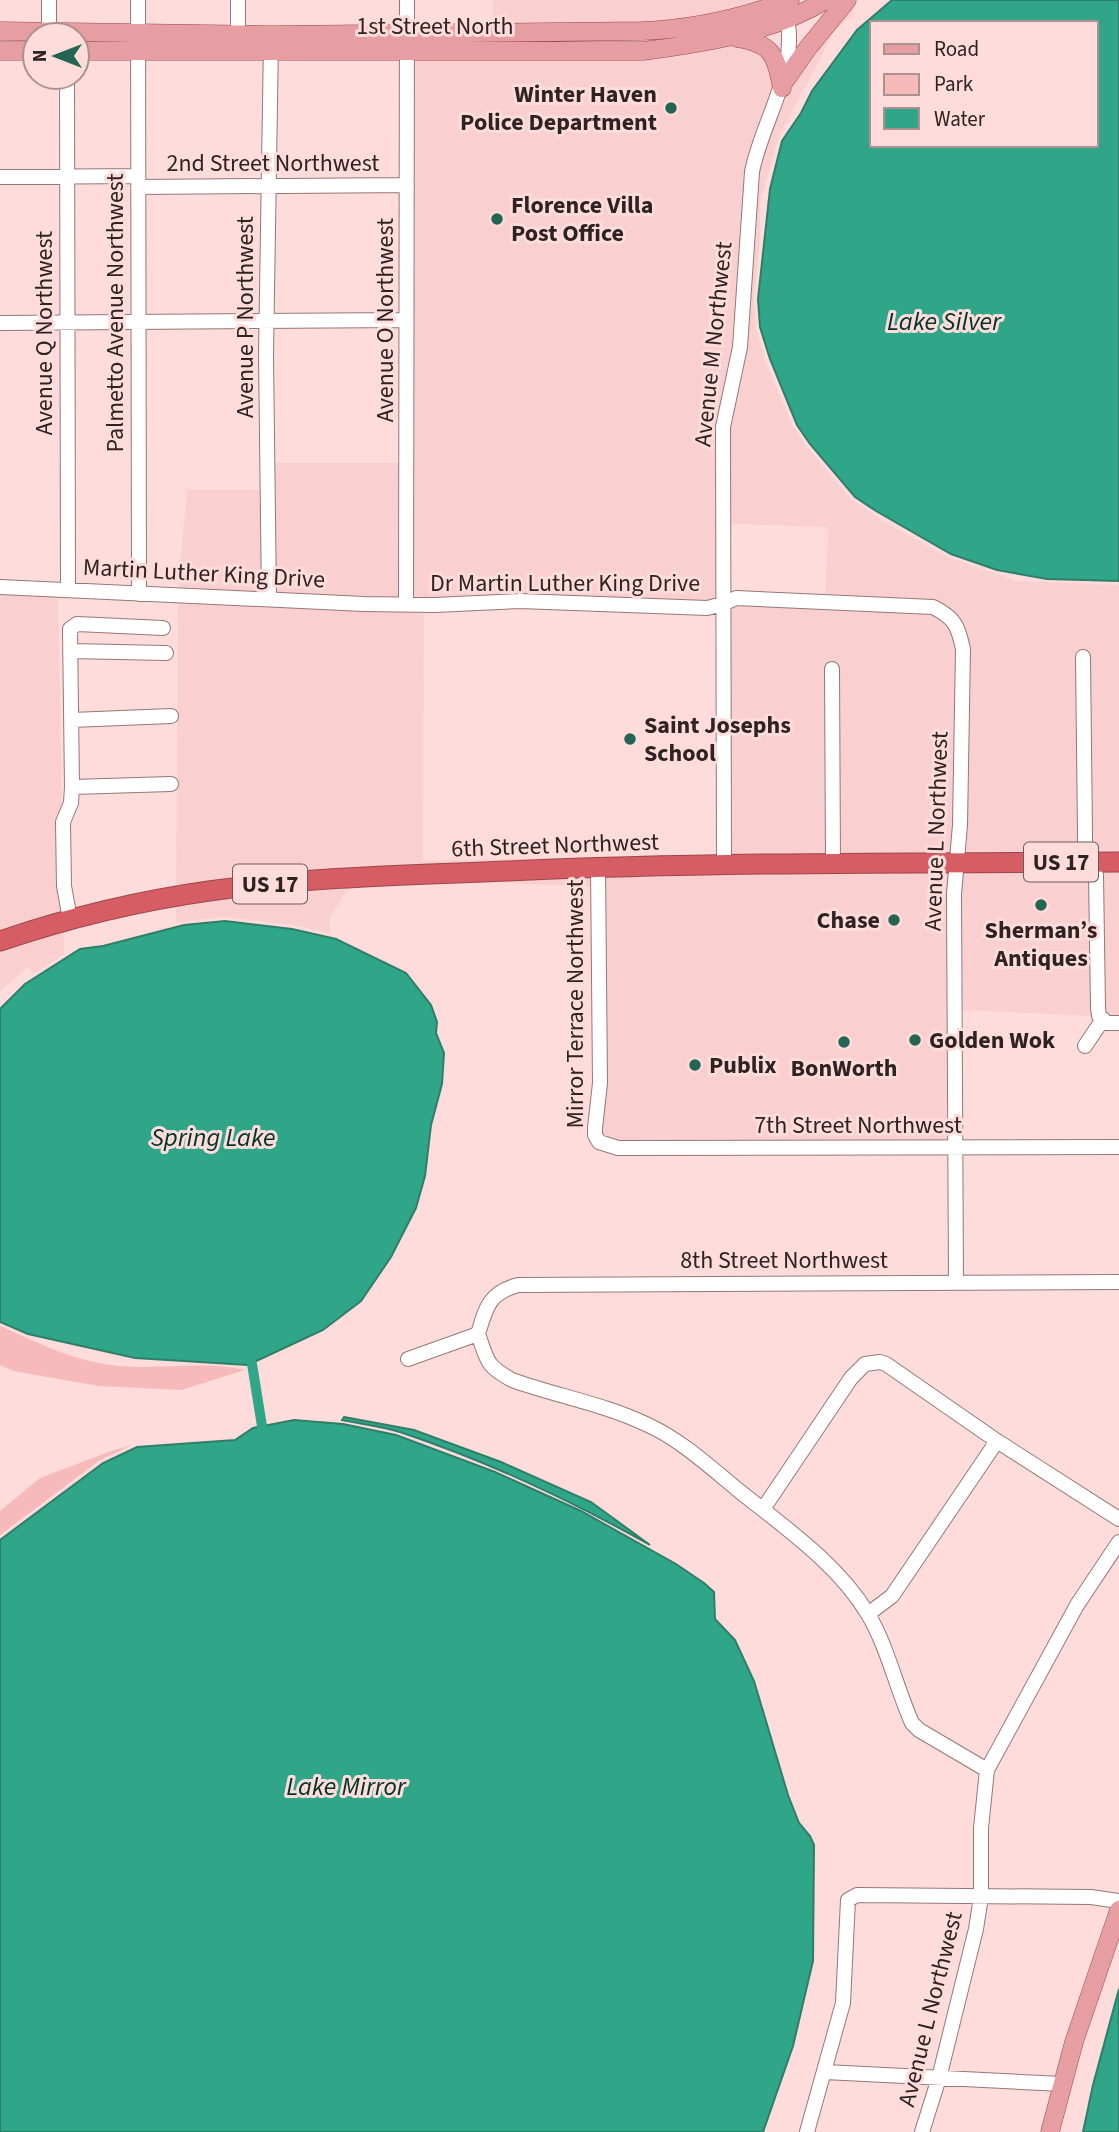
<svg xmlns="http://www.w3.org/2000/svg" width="1119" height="2132" font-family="'Source Sans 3',sans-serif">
<rect width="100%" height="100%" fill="#fedcdb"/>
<!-- built -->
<path fill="#facfcf" d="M493,0H776L697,22L493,29Z
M852,2L853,14L834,32L778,139L760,204V241L754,298L756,327L765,361L793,426L806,446L851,499L884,522L950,558L1017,581L1119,585V857H1094L1091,848L1088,652L1078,653L1083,857L963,858L969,649L949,610L825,597L828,531L825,527L728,524L729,414L745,357L760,158L787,88Z
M734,42L763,50L776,87L746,171L718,600L706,603L411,600L413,55Z
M260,463H262L264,594L178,590L187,490H260Z
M273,463H402L401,600L275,595Z
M0,592L58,594L64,916L0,936Z
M178,600L424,610L423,861L552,858L642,861L176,892Z
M737,603L932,612L953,628L958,649L952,859L838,860L836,664L826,665L828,860L729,861V608Z
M1119,866V1017H1109L1104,1014L1098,867Z
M1086,867L1091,876L1094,1016L960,1010L962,868Z
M951,868L949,1144L619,1143L603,1138L600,1128L605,871Z
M594,871V887L427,879Z
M354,885L343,896L330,918V933L294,925L225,917L176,922V901Z
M64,926V954L33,974L28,967L0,991V946Z"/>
<!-- green -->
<path fill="#f6baba" d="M0,1326C36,1342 72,1360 111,1365C154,1371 203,1360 245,1370L181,1390L99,1386L13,1371L0,1365Z
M130,1446L100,1460L0,1535V1511L40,1478L114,1450Z"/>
<!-- water -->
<path fill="#2fa688" stroke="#2f7e69" stroke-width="2" fill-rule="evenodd" d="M892,0H1119V581L1047,579L997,570L951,554L876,511L855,497L810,444L797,425L770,359L760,327L758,299L770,189L782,141L801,113L812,91L857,30ZM872,23H1096V145H872Z
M225,921L292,929L336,939L406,973L431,1005L437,1022L436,1033L444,1053L442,1084L431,1125L425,1176L416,1208L391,1257L361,1301L323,1330L248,1365L135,1358L28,1334L0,1322V1009L25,984L80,949L103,946L184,925Z
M344,1417L414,1430L501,1462L591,1502L650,1545C570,1500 487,1461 400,1432C381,1426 361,1424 342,1420Z
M294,1420L343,1424L396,1435L495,1472L581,1511L676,1564L704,1583L714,1592L715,1619L735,1640L754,1681L788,1795L799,1823L810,1836L814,1845L813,1961L793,2046L763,2132H0V1540L103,1463L137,1447L235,1440L253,1428Z
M1119,1989V2132H1083L1093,2085Z"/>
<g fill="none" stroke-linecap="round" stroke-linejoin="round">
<!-- canal -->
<path stroke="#2fa688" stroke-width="10" d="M252,1364L262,1426"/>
<defs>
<path id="minor" d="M49,0V35
M138,0L139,594
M238,0V44
M67,77L68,590
M0,177L138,176
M138,187L407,185
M0,323L406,320
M0,587L364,604L435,605L520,601L707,608L723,604L736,598L933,607C955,618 958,626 963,649L960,825L954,894L956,1282
M269,599L266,355L271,41
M406,605L407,0
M70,651L166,653
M1083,657L1085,834V849L1096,875L1098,1008L1099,1016L1106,1023H1119
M832,669L833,864
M72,720L171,716
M72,787L171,784
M724,865L723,427L740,347L752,172C762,119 802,67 785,11
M598,866L600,1083L595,1128V1135L599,1142L618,1148L1119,1147
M70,919L64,886L63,822L71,803L72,787L70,629L77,624L163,628
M1085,1046L1103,1019
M478,1334C488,1361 485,1365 512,1380C556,1396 605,1404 648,1425C681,1440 710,1467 738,1490C784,1527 837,1563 868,1614C888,1648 896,1687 912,1723L919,1730L987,1770
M478,1334C486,1307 489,1293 518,1285L1119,1282
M408,1359L478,1334
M763,1509L851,1378L865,1364L880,1362L886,1364L997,1441L1119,1519
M868,1614L892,1596L997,1441
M825,2072L1062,2084
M807,2132L843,2003L848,1900L857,1895L1091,1897L1119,1901
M922,2132L939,2078L976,1929L981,1897V1828L987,1770L1077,1605L1119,1542"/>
<path id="major" d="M0,31L271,35L642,31C694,29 742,18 790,0
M737,38C772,43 776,55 782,88
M0,51H35
M77,51H643C706,43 770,33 826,0
M784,82L807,49L847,0
M1050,2132L1074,2042L1119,1910"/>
<path id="highway" d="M0,941C68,918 138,901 209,891C307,877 409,875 508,871C711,862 915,863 1119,862"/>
</defs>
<!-- minor casing -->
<use href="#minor" stroke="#967777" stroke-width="16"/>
<!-- major casing -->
<use href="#major" stroke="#9b484d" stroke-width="19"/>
<!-- highway casing -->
<use href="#highway" stroke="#9b484d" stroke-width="21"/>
<!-- minor -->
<use href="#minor" stroke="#fff" stroke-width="14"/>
<!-- major -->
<use href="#major" stroke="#e69ea2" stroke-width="18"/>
<!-- highway -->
<use href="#highway" stroke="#d65d64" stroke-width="19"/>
</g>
<!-- markers -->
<g fill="#236452" stroke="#fedcdb" stroke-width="2.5">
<circle cx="671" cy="108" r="7"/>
<circle cx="497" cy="219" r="7"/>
<circle cx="630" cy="739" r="7"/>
<circle cx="1041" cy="905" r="7"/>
<circle cx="894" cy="920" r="7"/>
<circle cx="915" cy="1040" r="7"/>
<circle cx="844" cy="1042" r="7"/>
<circle cx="695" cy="1065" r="7"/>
</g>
<g text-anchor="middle" stroke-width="6" stroke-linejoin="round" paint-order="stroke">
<!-- shield labels -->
<g fill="#fedcdb" stroke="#6c5a5a" stroke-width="2">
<rect x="1024" y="842.5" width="74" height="39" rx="5"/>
<rect x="233" y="864.5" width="74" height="39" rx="5"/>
</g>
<g font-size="23" font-weight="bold" fill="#2e2222">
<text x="1061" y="870">US 17</text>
<text x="270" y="892">US 17</text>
</g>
<!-- street labels -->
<g font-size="24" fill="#2e2222" stroke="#fedcdb">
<text x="435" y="34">1st Street North</text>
<text x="273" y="171">2nd Street Northwest</text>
<text transform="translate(115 313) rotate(-90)" y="8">Palmetto Avenue Northwest</text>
<text transform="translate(245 317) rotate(-90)" y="8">Avenue P Northwest</text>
<text transform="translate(385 320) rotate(-90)" y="8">Avenue O Northwest</text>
<text transform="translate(44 333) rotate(-90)" y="8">Avenue Q Northwest</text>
<text transform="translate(713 344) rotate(-84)" y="8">Avenue M Northwest</text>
<text transform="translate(204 573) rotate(3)" y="8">Martin Luther King Drive</text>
<text x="565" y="591">Dr Martin Luther King Drive</text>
<text transform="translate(936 831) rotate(-88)" y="8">Avenue L Northwest</text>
<text transform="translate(555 845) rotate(-2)" y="8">6th Street Northwest</text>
<text transform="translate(575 1004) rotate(-90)" y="8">Mirror Terrace Northwest</text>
<text x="858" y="1133">7th Street Northwest</text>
<text x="784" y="1268">8th Street Northwest</text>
<text transform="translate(930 2009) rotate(-76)" y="8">Avenue L Northwest</text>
</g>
<!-- poi labels -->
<g font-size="24" font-weight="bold" fill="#2e2222" stroke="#fedcdb" text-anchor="start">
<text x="657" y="102" text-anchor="end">Winter Haven<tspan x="657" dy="28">Police Department</tspan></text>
<text x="511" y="213">Florence Villa<tspan x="511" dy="28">Post Office</tspan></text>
<text x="644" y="733">Saint Josephs<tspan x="644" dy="28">School</tspan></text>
<text x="880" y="928" text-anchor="end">Chase</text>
<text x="1041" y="938" text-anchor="middle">Sherman’s<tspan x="1041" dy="28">Antiques</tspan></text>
<text x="929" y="1048">Golden Wok</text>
<text x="709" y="1073">Publix</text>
<text x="844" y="1076" text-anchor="middle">BonWorth</text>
</g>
<!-- water labels -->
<g font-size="26" font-style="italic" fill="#003226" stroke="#fedcdb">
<text x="944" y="330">Lake Silver</text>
<text x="213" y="1146">Spring Lake</text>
<text x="346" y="1795">Lake Mirror</text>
</g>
</g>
<!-- legend -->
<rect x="870" y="21" width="228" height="126" fill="#fedcdb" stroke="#ab9291" stroke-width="2"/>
<rect x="884" y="44" width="35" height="10" fill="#e69ea2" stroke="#ab9291" stroke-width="2"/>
<text x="934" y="56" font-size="21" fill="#2e2222">Road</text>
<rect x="884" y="74" width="35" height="21" fill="#f6baba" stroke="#ab9291" stroke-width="2"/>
<text x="934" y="91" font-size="21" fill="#2e2222">Park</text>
<rect x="884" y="108" width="35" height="21" fill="#2fa688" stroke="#ab9291" stroke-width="2"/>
<text x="934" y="126" font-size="21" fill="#2e2222">Water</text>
<!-- north arrow -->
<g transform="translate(56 56) rotate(270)"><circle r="33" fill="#fedcdb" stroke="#ab9291" stroke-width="2"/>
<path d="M0-5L12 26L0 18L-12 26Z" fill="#236452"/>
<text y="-10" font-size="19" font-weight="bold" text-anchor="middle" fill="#2e2222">N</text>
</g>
</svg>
